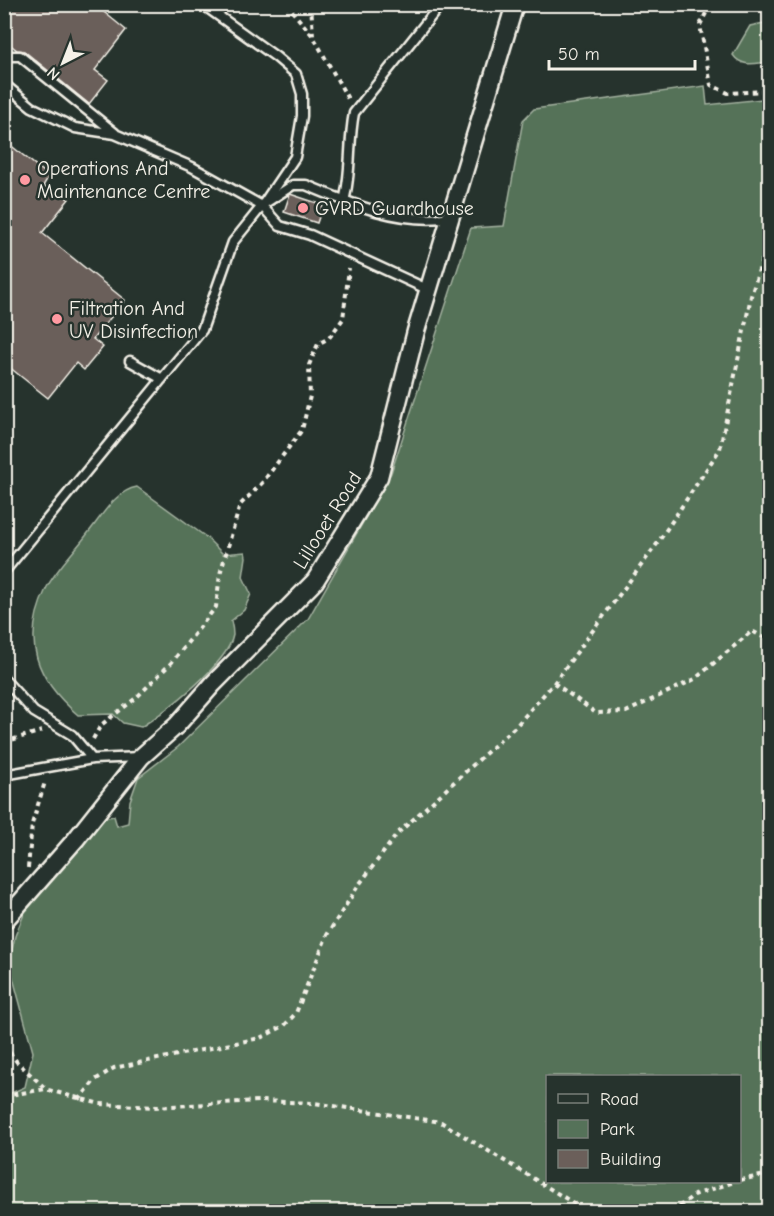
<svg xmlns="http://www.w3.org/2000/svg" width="774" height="1216" font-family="'Comic Neue',sans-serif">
<rect width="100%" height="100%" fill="#26332d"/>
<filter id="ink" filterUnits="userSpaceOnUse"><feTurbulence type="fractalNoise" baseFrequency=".0167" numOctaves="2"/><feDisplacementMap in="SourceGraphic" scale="12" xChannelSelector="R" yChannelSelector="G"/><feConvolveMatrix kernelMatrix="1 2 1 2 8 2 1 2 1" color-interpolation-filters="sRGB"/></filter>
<g filter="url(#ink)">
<!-- green -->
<path fill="#557259" stroke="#a4b2a0" stroke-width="1.5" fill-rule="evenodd" d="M769,22V62C756,63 742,68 733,55L750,26Z
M705,86L707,105L762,99L765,113L770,114L769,1211H5L4,1096L25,1087L33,1052L9,963L15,936L27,907L102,818L114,816L117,826L128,823L130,801L138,778L178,747L308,619L391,473L471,228L504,226L523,120L534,109ZM548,1076H740V1182H548Z
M137,487L206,537L223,554L245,552L246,557L243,577L251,594L244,610L231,621C232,625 233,631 233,635C228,664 166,711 141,727L123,723L113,714L78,715C36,679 21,641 46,589C56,569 75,551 88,533C102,516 115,491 137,487Z"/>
<!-- building -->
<path fill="#6b5f5a" stroke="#f4f1e8" stroke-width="1.5" d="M4,4H94L126,30L95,70L108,80L89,104L24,51L17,50L4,40Z
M4,140L49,176L43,186L69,199L42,233L125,300L93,339L103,347L84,370L76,363L48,398L4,363Z
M290,194L323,205L317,223L284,212Z"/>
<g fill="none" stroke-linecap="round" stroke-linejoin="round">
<defs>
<path id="service" d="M4,56H20L115,133
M4,84L32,107L75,128L115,134L192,167L262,206L280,226L310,235L429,290
M344,201C352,172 348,143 354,113L441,4
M267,202L293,185H306C351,204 401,225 451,217
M130,361L162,379
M4,572L202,330L233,242L262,206L295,157L302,116V94L296,74L276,57L202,4
M4,679L34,712L72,735L92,759
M4,775L92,759L141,757"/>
<path id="minor" d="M4,921L76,839L141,757L177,725L213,684L315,581L379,477L416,331L515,4"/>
</defs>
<!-- service casing -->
<use href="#service" stroke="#f4f1e8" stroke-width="13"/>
<!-- minor casing -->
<use href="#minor" stroke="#f4f1e8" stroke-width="21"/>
<!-- path -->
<path stroke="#f4f1e8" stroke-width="4" stroke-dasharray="4.5 4.5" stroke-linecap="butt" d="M286,4L313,36
M311,4L313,36L348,99
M706,13L700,25L711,85L728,93L766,91L770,95
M554,683L596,713L626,712L695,679L752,631L770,641
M93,739L101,725L136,698L172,662L216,607L220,574L240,505L262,483L302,430L310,396L309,365L318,344L329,338L343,319L349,268
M4,742L42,731
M28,868L32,824L45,782
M4,1045L17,1062L45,1088
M4,1096L45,1089L100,1104L154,1107L259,1101L314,1103L441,1122L588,1212
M79,1100L95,1080L114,1068L260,1038L284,1026L296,1013L327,935L358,886L398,833L517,725L554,683L657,544L720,449L751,296L770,233
M740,1180L770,1174
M672,1212L694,1195L734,1182"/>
<!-- service -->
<use href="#service" stroke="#26332d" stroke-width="8"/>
<!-- minor -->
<use href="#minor" stroke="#26332d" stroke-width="16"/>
</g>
</g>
<!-- markers -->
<g fill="#ff9aa2" stroke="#26332d" stroke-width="2">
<circle cx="25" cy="180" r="6"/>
<circle cx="303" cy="208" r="6"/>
<circle cx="57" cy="319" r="6"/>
</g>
<g text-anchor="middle" stroke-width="5" stroke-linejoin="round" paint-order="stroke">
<!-- poi labels -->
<g font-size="20" fill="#f4f1e8" stroke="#26332d" text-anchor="start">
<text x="37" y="175">Operations And<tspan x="37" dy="23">Maintenance Centre</tspan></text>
<text x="315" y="215">GVRD Guardhouse</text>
<text x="69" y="315">Filtration And<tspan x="69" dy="23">UV Disinfection</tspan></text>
</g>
<!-- street labels -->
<g font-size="20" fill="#f4f1e8" stroke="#26332d">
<text transform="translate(327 520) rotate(-58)" y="7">Lillooet Road</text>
</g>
</g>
<!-- margin -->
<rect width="774" height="1216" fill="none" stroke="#26332d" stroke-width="24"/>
<rect x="12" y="12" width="750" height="1192" fill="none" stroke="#f4f1e8" stroke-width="2" filter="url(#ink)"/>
<!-- legend -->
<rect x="546" y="1075" width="195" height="108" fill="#26332d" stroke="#787f78" stroke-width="1.5"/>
<rect x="558" y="1094" width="30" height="9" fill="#26332d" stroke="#787f78" stroke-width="1.5"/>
<text x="600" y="1105" font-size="18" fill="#f4f1e8">Road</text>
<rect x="558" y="1120" width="30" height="18" fill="#557259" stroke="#787f78" stroke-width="1.5"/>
<text x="600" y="1135" font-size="18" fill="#f4f1e8">Park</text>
<rect x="558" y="1150" width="30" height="18" fill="#6b5f5a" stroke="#787f78" stroke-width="1.5"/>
<text x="600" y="1165" font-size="18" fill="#f4f1e8">Building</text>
<!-- north arrow -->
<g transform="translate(63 63) rotate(222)" stroke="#26332d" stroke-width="4.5" paint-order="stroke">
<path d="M0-4.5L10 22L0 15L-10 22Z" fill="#f4f1e8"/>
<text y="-9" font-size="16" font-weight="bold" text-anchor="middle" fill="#f4f1e8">N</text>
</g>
<!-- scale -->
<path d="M549 60v9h146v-9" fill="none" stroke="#f4f1e8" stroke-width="3"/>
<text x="558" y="60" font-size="18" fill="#f4f1e8" stroke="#26332d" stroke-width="4.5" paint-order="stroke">50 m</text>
</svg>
